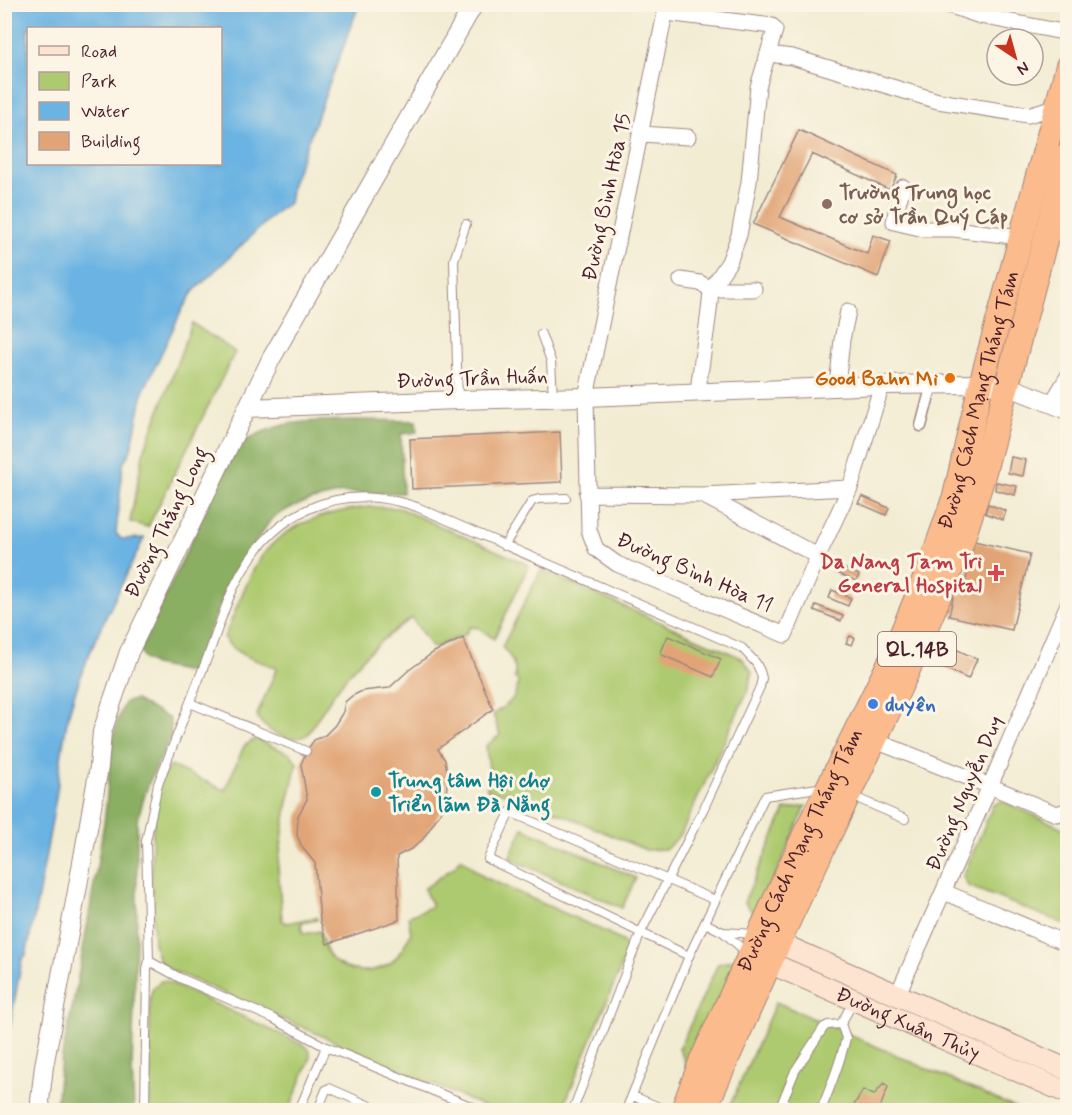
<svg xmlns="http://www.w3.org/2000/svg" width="1072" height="1115" font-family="Mynerve,sans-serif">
<rect width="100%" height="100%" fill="#fcf5e5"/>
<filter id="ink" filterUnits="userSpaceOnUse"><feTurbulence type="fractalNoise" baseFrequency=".0167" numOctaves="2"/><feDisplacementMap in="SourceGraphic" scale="12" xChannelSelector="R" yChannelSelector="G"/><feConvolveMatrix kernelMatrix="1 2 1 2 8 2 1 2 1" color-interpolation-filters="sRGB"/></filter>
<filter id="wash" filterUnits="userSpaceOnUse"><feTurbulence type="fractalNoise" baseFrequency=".008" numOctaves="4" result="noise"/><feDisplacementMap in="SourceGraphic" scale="24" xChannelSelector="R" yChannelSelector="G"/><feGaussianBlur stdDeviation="1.35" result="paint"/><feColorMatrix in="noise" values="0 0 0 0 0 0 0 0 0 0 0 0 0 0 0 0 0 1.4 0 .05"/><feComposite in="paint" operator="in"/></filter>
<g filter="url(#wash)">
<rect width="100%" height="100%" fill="#f2ecd3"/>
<!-- green -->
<path fill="#aeca70" stroke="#7c744e" stroke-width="1.5" d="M192,323L235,352L148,527L130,522L143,454Z
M370,507L399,508L529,565L494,639L479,628L470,627L465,635L432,648L412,618C363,650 338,684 308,734C293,745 263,732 257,715L277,668C258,660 236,657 224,638C235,613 244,585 258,562C281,524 329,511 370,507Z
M541,570L735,655L743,659L752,672L748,690L681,834L666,849L646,850L507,791L505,794L487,790L489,769L486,746L500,735L493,714C508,705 518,698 518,680L515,679C517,666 511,656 502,647Z
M255,739L291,754L297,763L287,806L278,866L282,921L287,923L316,917L317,920L301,923L303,934L320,931C322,941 325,950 331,958C345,973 372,975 389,964C399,957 405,944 411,933L408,917L432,906L424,889L456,865L461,858L484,877L608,933L623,942L627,952L562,1110H492L171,970L159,961L154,945C153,911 144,786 171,766L225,790L244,746Z
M1002,801L1065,829L1067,826V925L968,886L963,877L993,805Z
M806,806L757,917L744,902L785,810Z
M523,828L636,878L622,908L509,858Z
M737,959L689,1071L679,1049L718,964Z
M161,981H166L306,1046L310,1051V1059L289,1110H150V997L153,988Z
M776,1002L1020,1110H728Z"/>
<!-- forest -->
<path fill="#8aae62" stroke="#6a6646" stroke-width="1.5" d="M355,420L416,421L417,432L401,434L403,493H342L309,501L290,508L272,518L231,577L193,673L154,665L144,659L140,650L236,446C278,419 308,421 355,420Z
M135,700L170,719L171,736L148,785L137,821V911L132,1068L134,1110H57C56,1072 68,1031 75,993C86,937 95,879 104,822C110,783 107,737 125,702Z"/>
<!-- water -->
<path fill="#6bb3e2" stroke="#5a6986" stroke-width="1.5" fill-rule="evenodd" d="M4,5H359L292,184L289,203L275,213L193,292L183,308L143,392L131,450L123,464L116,533L121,539L144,538C119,592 87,649 71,706C62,736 61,766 56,797C47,850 38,902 26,955L22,959L10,1026L7,1034L5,1035ZM28,28H220V164H28Z"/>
<g id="blocks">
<!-- building -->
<path fill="#e1a476" d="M799,130L897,175L890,190L812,154L780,217L867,254L873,235L891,241L878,277L753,224Z
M560,432L562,482L412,489L410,439Z
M1011,457L1026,460L1023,476L1008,473Z
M996,482L1017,486L1015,495L995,490Z
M862,496L889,508L886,515L858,503Z
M988,504L1006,511L1003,520L985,513Z
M974,541L1030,554L1012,630L949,616L954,593L963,594Z
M838,566L859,575L856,581L835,572Z
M832,590L851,598L848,606L829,598Z
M816,605L843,616L841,621L814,610Z
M668,636L721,659L713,677L660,654Z
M850,636L855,638L852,645L846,643Z
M463,638L493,709L438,749L445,760L448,776L446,794L442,810L423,839L413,848L397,856L399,920L327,944L320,920L315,863L302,847L297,835L298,816L307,799L301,764L307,750L314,740L324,736L335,725L343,712L345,702L352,696L362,691L389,688L409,670L434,652Z
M945,644L977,659L968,679L935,664Z
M884,1083L888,1087L879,1110H851L863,1090L874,1095Z"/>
</g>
</g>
<g filter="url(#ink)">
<use href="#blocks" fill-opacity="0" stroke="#9e867f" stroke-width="1.5"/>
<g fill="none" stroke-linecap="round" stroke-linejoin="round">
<defs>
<path id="service" d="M541,334L551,361L553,397
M458,400L454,260L466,224
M504,546L532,501L539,499L566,498
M190,703L306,751
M852,796L905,819
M705,923L723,932L746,952
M723,932L755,934
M689,956L488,859L510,812L715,900
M149,961L146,841L158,784C174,743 190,702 206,661C216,636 223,609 235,585C271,511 339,480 417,507L742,648L756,663L760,671L762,678L760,687L703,810L641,932L573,1110
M841,1024L853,1002
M633,1096L666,1110
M145,1110L147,969L149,961L180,978L272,1018L326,1047L480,1110
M299,1110L326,1047
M318,1110L326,1090L329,1088L379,1110
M626,1110L689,956L765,796L824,787
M779,1110L795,1071L824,1027L828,1025L841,1024
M821,1110C831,1086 840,1063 846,1038L841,1024"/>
<path id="pedestrian" d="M921,426L932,384"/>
<path id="minor" d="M667,4L586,397L589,530L596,549L617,564L785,635L818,556L850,488L882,385
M945,4L980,16L1068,33
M666,13L772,26L775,30L758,87L749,182L739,235L729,262L711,289H754
M769,54L792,57L938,101L1028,115L1055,107L1062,108
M641,134L688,137
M903,187L897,206L894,222L924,229H953L1021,237
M681,280L700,283L711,289C709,324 701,358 698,393
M837,386L842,340L848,311
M1052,403L1068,376
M587,494L702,495L850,488
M704,496L818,556
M873,740L990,786L1049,811L1057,814L1068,810
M944,892L1068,944
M897,996L990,786L1068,604"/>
<path id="tertiary" d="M247,408L458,400L586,397L882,385L981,384L1012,388L1068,410
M41,1110L40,1101L44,1066L77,891L99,767L102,732L129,652L271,359L474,4"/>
<g id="secondary">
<path d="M763,936L1068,1070"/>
<path id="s1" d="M756,957L1068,1093"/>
</g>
<g id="trunk">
<path id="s2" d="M683,1110L701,1062L806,832L890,662L932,561L955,496L981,384L1068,66"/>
<path d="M704,1110L790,917L907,672L961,544L981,483L1068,154"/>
</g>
</defs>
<!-- service casing -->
<use href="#service" stroke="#9e867f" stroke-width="10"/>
<!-- pedestrian casing -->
<use href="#pedestrian" stroke="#9e867f" stroke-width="13"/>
<!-- minor casing -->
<use href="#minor" stroke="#9e867f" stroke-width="17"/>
<!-- tertiary casing -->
<use href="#tertiary" stroke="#9e867f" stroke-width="20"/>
<!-- secondary casing -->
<use href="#secondary" stroke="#9e867f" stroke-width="23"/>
<!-- trunk casing -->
<use href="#trunk" stroke="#9e867f" stroke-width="26"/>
<!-- service -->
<use href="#service" stroke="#fff" stroke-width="8"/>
<!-- pedestrian -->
<use href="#pedestrian" stroke="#fff" stroke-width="10"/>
<!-- minor -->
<use href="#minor" stroke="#fff" stroke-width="15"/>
<!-- tertiary -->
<use href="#tertiary" stroke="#fff" stroke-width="18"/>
<!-- secondary -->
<use href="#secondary" stroke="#fde4d1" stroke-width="21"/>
<!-- trunk -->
<use href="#trunk" stroke="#fbbb8c" stroke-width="24"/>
</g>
</g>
<!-- markers -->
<circle fill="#8d6e63" stroke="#fcf5e5" stroke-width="2" cx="827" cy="204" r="6"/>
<circle fill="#e8710a" stroke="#fcf5e5" stroke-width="2" cx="950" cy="378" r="6"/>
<path fill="#e0444e" stroke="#fcf5e5" stroke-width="2" d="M993 564h6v6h6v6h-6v6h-6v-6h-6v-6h6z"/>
<circle fill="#3f7fe0" stroke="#fcf5e5" stroke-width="2" cx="873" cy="704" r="6"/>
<circle fill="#0f9aa8" stroke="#fcf5e5" stroke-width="2" cx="376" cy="792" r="6"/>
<g text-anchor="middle" stroke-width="6" stroke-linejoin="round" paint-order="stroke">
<!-- shield labels -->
<rect fill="#fcf5e5" stroke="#7f5f63" stroke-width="1.5" x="878" y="632" width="78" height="34" rx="4.5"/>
<g font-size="20" font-weight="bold" fill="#4a1f2b">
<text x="917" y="656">QL.14B</text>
</g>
<!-- education labels -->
<g font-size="21" font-weight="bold" fill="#785e54" stroke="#fcf5e5" text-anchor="start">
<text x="839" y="199">Trường Trung học<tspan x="839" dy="24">cơ sở Trần Quý Cáp</tspan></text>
</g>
<!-- street labels -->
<g font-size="21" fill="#4a1f2b" stroke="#fcf5e5">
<text transform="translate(606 197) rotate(-78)" y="7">Đường Bình Hòa 15</text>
<text transform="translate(472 378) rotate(-2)" y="7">Đường Trần Huấn</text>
<text dy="7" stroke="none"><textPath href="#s2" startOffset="771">Đường Cách Mạng Tháng Tám</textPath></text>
<text transform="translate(166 522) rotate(-64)" y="7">Đường Thăng Long</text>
<text transform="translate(695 572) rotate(24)" y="7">Đường Bình Hòa 11</text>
<text transform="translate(964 793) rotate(-67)" y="7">Đường Nguyễn Duy</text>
<text dy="7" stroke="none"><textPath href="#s2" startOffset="285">Đường Cách Mạng Tháng Tám</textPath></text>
<text dy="7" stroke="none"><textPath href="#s1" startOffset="166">Đường Xuân Thủy</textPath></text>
</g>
<!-- food labels -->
<g font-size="21" font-weight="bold" fill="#c56008" stroke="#fcf5e5" text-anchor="end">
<text x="938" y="385">Good Bahn Mi</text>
</g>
<!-- health labels -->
<g font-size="21" font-weight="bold" fill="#be3a42" stroke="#fcf5e5" text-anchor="end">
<text x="982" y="568">Da Nang Tam Tri<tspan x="982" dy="24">General Hospital</tspan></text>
</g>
<!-- shop labels -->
<g font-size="21" font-weight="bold" fill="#366cbe" stroke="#fcf5e5" text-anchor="start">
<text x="885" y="711">duyên</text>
</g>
<!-- culture labels -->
<g font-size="21" font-weight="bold" fill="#0d838f" stroke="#fcf5e5" text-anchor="start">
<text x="388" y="787">Trung tâm Hội chợ<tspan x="388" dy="24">Triển lãm Đà Nẵng</tspan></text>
</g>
</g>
<!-- margin -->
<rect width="1072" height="1115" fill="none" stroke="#fcf5e5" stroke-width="24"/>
<!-- legend -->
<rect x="27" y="27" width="195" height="138" fill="#fcf5e5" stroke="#b59f9b" stroke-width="1.5"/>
<rect x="39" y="46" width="30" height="9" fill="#fde4d1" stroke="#b59f9b" stroke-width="1.5"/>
<text x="81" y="57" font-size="18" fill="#4a1f2b">Road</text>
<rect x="39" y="72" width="30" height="18" fill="#aeca70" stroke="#b59f9b" stroke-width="1.5"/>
<text x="81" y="87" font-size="18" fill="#4a1f2b">Park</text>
<rect x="39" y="102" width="30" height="18" fill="#6bb3e2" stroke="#b59f9b" stroke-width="1.5"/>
<text x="81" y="117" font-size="18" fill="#4a1f2b">Water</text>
<rect x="39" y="132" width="30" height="18" fill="#e1a476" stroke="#b59f9b" stroke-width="1.5"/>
<text x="81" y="147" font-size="18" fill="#4a1f2b">Building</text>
<!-- north arrow -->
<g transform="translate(1015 57) rotate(144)"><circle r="28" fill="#fcf5e5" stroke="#b59f9b" stroke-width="1.5"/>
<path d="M0-4.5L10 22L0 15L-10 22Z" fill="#c8321e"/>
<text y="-9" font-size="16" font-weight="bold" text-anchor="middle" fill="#4a1f2b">N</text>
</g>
</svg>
